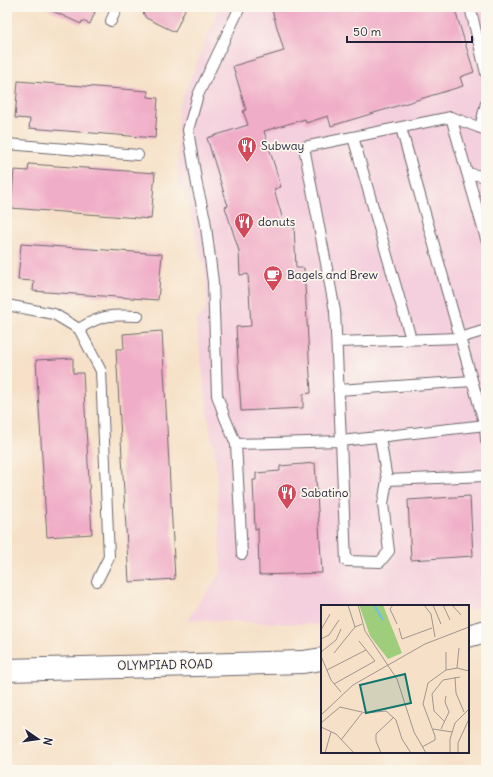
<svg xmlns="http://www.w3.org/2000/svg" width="493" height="777" font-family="Delius,sans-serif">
<rect width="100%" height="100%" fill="#fbf7ec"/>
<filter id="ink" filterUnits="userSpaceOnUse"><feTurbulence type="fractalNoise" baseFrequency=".025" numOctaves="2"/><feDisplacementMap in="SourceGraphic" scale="8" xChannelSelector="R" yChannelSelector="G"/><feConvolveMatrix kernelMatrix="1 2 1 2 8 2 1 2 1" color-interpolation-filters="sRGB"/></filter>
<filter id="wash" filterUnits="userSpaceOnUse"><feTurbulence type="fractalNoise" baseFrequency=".012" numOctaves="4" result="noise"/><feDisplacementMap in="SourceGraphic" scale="16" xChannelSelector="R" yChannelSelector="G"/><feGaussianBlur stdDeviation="0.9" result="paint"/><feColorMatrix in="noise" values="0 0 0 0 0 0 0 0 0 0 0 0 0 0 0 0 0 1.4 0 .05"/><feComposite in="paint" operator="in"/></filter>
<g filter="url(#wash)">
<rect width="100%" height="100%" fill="#f6e1c8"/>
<!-- built -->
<path fill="#f4cfdd" d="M219,7H486V607L468,610V606H322V625L187,620L221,572L216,463L208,416L196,321L206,310V277L186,195L178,186V109Z"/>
<g id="blocks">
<!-- building -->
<path fill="#f0adc7" d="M44,7H89L88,9L95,12L90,24L82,21L81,24Z
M140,7H186L175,32L146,18Z
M271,7H454L474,72L460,77L463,86L331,126L328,116L306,123L305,119L264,131L281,187L274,189L285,227L294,226L296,268H304L311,393L303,394V408L241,411L236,327L251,326L248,274L240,275L239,251L225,207L228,206L207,138L248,125L243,111L246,110L233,66L284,51Z
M18,81L148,91V97L158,98L155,138L29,128L30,119L15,118Z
M29,164L155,173L151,219L11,208L14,170L28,171Z
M21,244L162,254L158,300L33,291L34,281L18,280Z
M162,331L175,579L129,582L116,349H124L123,334Z
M73,358V373H83L92,534L47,537L36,360Z
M315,463L322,573L259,575L258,528L255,529L253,480H256V473L280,471V466Z
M470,496L473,556L411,560L408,500Z"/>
</g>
</g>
<g filter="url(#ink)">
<use href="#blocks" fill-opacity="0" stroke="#6c656c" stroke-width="1"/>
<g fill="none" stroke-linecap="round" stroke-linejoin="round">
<defs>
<path id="lane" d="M240,7L198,95L188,130L197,185L205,219L213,282L217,395L225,418L236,444L341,441L346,561L380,562L389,551L383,504L387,480L486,476
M470,7L486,73
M111,21L117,7
M451,117L486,239
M401,128L485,426L486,440
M480,128L486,103
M486,130L451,117L304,147L335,311L341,441L486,425
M353,137L411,339
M7,144L138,155
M467,173L486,177
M7,305L54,314L79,329C102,314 112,315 138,316
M79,329L101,371L109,557L97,581
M337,342L460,338L486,330
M338,390L472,381
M380,437L387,480
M236,444L242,554"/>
<path id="secondary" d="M468,636L486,631
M7,670L303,662L322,659"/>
</defs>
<!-- lane casing -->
<use href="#lane" stroke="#6c656c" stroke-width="12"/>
<!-- secondary casing -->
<use href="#secondary" stroke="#6c656c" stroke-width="24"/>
<!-- lane -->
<use href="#lane" stroke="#fff" stroke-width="10"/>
<!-- secondary -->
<use href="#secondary" stroke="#fff" stroke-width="22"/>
</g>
</g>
<!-- icons -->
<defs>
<symbol id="restaurant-pin" viewBox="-11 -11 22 30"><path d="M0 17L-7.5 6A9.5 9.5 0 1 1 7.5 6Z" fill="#d1495b" stroke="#fbf7ec"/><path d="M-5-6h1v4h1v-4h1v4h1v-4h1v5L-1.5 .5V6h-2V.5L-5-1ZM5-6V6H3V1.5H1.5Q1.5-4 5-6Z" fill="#fff"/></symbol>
<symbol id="cafe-pin" viewBox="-11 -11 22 30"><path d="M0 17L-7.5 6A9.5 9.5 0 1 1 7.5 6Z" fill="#d1495b" stroke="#fbf7ec"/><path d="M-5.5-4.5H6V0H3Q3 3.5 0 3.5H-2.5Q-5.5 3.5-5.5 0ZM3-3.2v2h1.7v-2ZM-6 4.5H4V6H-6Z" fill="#fff"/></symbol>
</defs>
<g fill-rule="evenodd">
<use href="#restaurant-pin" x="236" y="135" width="22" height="30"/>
<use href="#restaurant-pin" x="233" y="211" width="22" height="30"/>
<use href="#cafe-pin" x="262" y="264" width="22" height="30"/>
<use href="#restaurant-pin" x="276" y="482" width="22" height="30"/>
</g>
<g text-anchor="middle" stroke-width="3.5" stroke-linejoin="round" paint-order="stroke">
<!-- poi labels -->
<g font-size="12" fill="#22223b" stroke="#fbf7ec" text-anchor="start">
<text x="261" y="150">Subway</text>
<text x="258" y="226">donuts</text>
<text x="287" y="279">Bagels and Brew</text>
<text x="301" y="497">Sabatino</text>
</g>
<!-- street labels -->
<g font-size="12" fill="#22223b" stroke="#fbf7ec">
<text transform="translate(165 665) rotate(-1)" y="4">OLYMPIAD ROAD</text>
</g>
</g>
<!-- overview -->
<g transform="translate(321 605)">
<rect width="148" height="148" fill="#f6e1c8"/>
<path d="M38,0H62L81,48L67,54L49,31Z" fill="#9ece7c"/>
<path fill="none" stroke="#71bfec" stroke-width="2" d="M53,0L62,15"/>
<path fill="none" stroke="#a19590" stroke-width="1" d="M27,0L34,22M37,0L44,26L76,74L93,127L105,148M72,0L69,4L76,19M103,0L110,9L114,32M112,0L120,19M122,0L129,15M131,0L140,10M78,23L81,34L111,23M0,25L9,9M0,34L8,30L18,15M0,47L15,35L20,24M13,48L34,22L41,19M0,51L10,75L20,87M136,63L138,43M6,65L45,45M125,65V47M134,72L135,88L143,107M13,79L54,56L38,36M0,110L32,80L104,39L148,22M123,116L113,106L111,89L122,75L139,72M0,118L19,102L45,108L65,106L75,115L81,134L90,148M0,122L15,129L33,148M112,124L131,127M120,124L128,107L124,97L125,91M20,135L41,108M101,142L114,135V131L102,99L107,78L125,65L136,63L148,66M4,148L10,127M60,148L55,136V129L73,112M129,148V134L134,118L148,104M137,148V138L148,114"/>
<path fill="#0f766e" fill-opacity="0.15" stroke="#0f766e" stroke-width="2" d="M84,69L90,98L45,108L39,80Z"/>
<rect width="148" height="148" fill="none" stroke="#22223b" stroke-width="2"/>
</g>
<!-- margin -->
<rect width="493" height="777" fill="none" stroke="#fbf7ec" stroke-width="24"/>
<!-- north arrow -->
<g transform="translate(38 739) rotate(103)" stroke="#fbf7ec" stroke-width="3" paint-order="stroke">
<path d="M0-3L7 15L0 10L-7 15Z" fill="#22223b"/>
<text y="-6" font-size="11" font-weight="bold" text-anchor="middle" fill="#22223b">N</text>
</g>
<!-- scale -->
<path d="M347 36v6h125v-6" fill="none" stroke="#22223b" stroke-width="2"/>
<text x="353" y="36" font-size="12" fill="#22223b" stroke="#fbf7ec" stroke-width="3" paint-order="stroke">50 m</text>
</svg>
